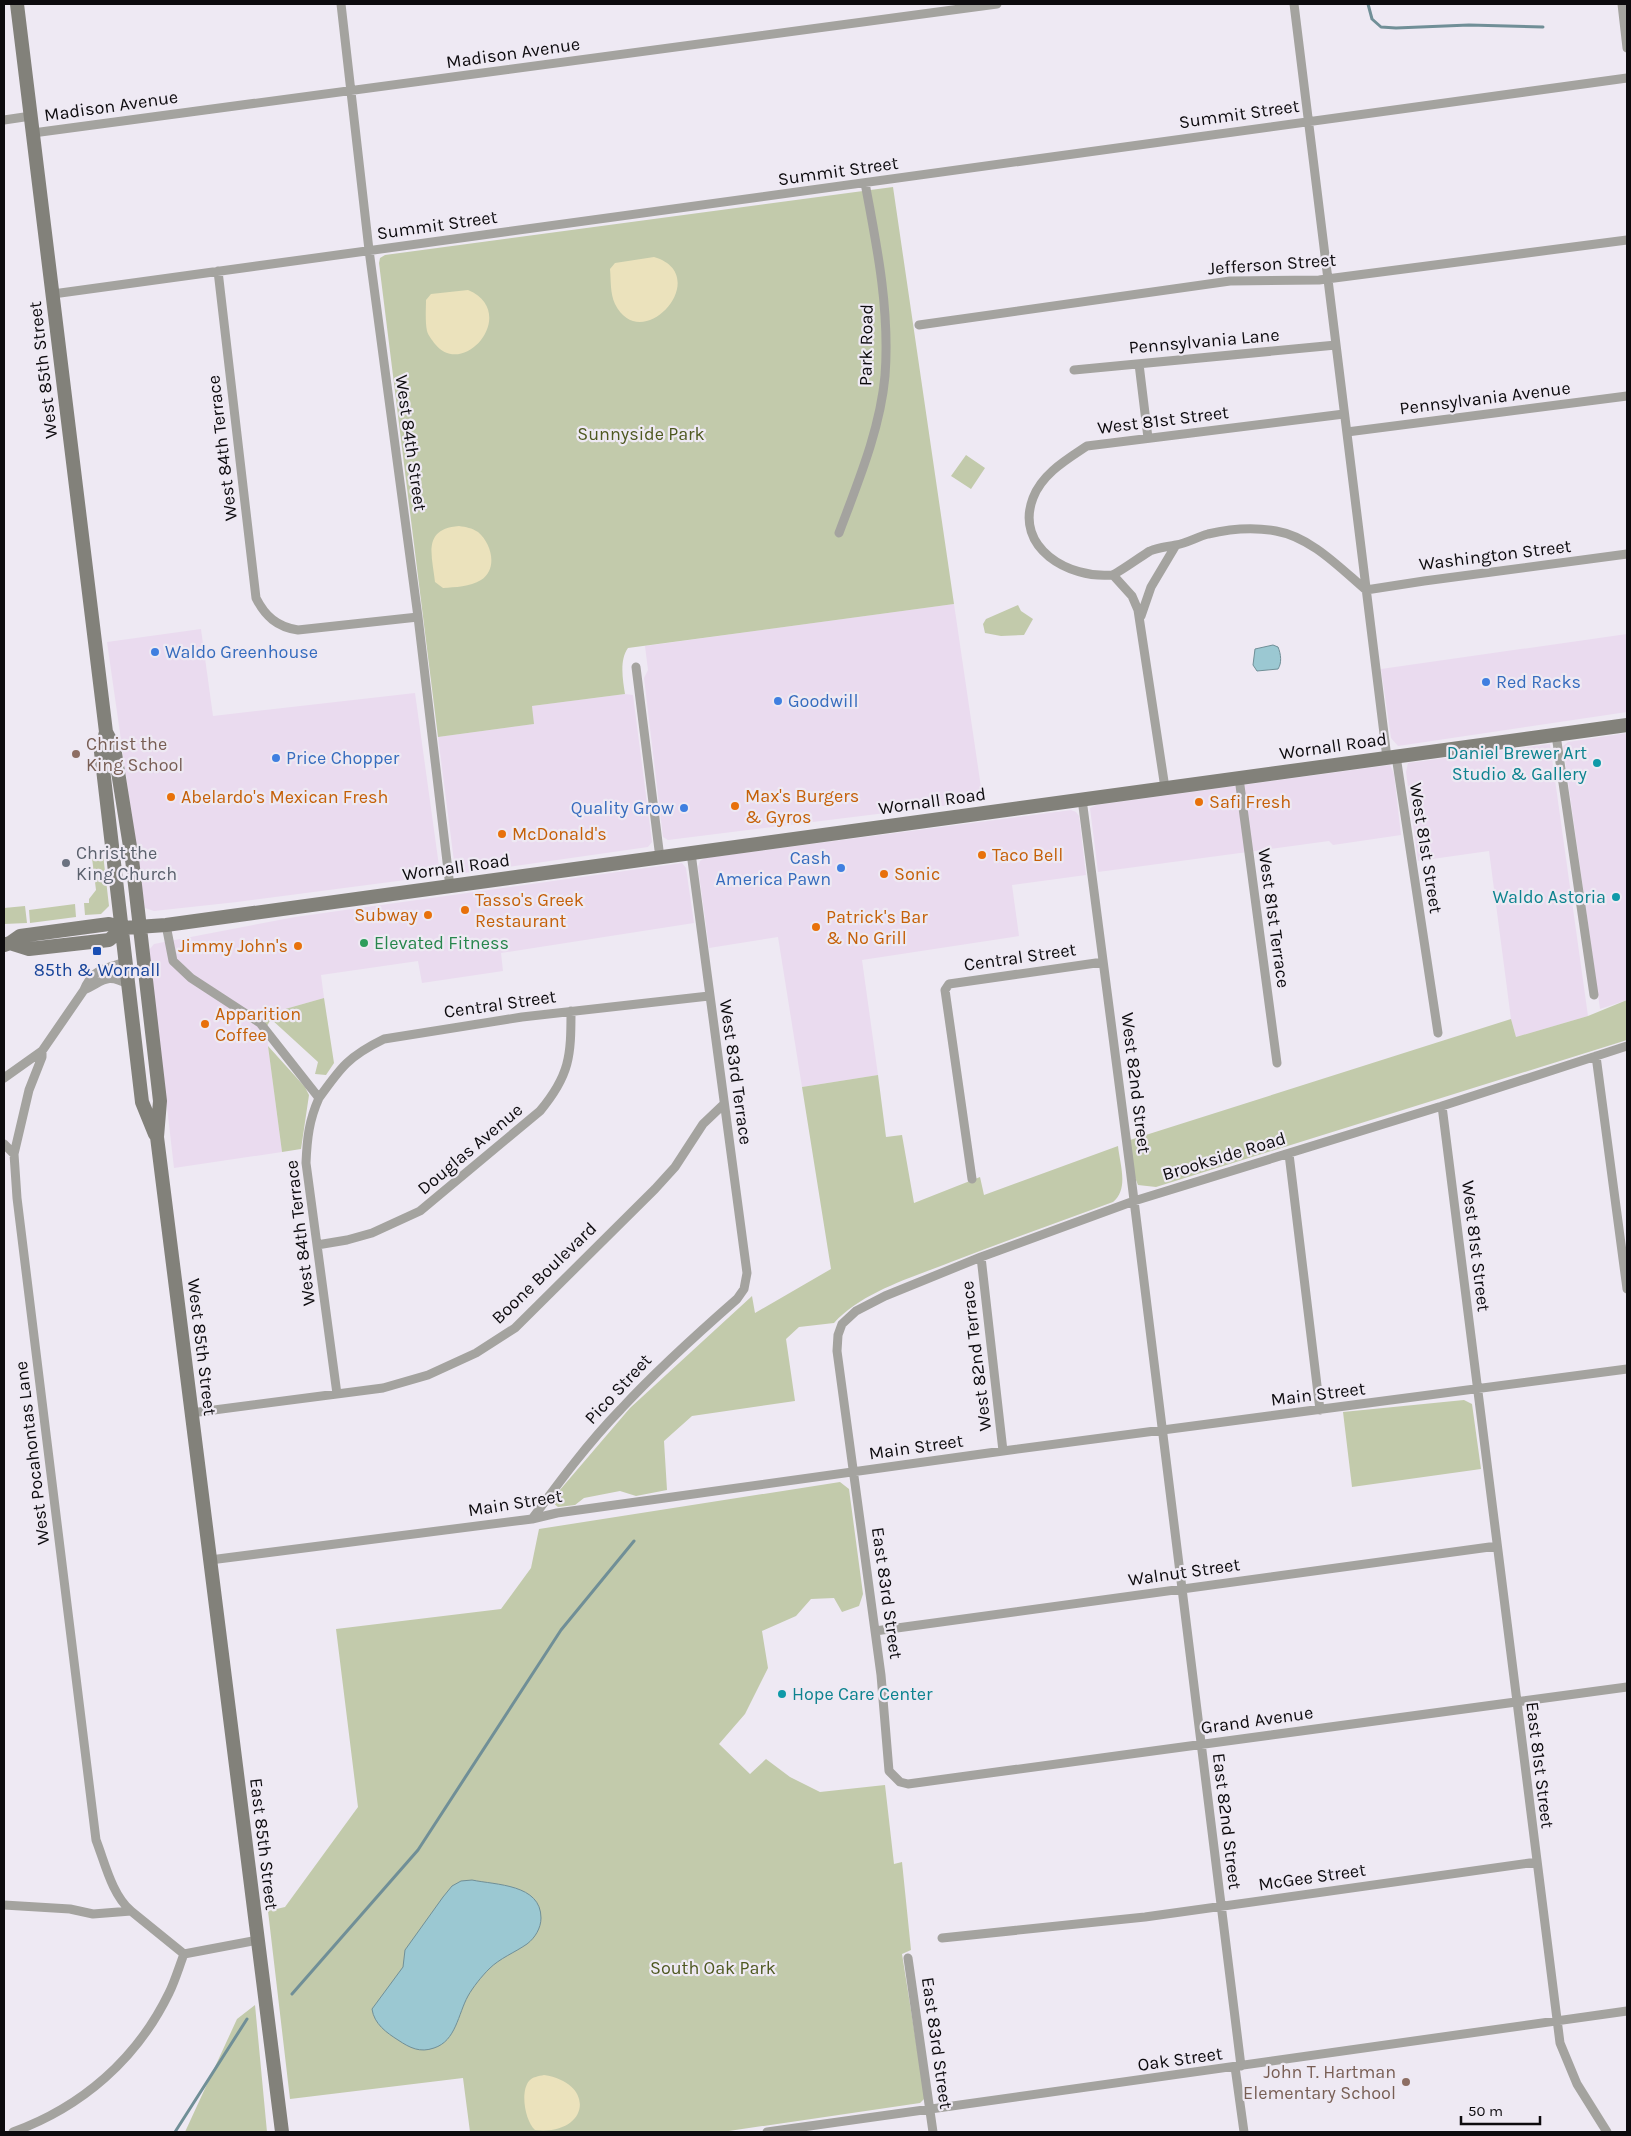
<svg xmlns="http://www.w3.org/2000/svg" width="1631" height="2136" font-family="Karla,sans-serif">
<rect width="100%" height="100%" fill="#eee9f3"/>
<!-- commercial -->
<path fill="#eadbef" d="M954,604L983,801L668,840L663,837L644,678L648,670L645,646Z
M201,629L213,716L415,693L440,873L436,876L237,902L154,911L145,908L107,642Z
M1627,634V712L1398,746L1391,738L1381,669Z
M625,694L633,695L652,842L648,847L458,874L455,869L438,737L533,724L532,706Z
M1627,733V1000L1600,1009L1563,746L1568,742Z
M1550,744L1588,1016L1516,1037L1511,1019L1489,851L1418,861L1406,772L1408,763Z
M1390,765L1394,774L1401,835L1333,845L1329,841L1098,872L1090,808L1096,805Z
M1071,810L1076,812L1079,816L1086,875L1012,885L1019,936L862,960L878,1075L802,1087L778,937L709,948L698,867L700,861L705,858Z
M682,863L686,868L694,923L501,953L503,971L422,983L418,961L321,975L324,998L264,1015L282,1152L174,1168L149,950L154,944L295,917Z"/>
<!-- green -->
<path fill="#c2caab" d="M893,187L954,604L628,648C619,660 623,681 625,694L532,706L534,724L438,737L379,263L380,258L385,255Z
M966,455L985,468L971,489L951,476Z
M1018,605L1021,611L1033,619L1024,635L1001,636L985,633L983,624L986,619Z
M103,854L109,906L101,914L85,915L84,903H89V899L96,890L92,858Z
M75,904L76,917L30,923L29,910Z
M25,906L27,923L4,924V908Z
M324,998L334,1063L326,1075L315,1074L318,1062L271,1019L267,1026L265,1025L264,1015Z
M1627,1000V1040L1156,1187L1138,1185L1134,1175L1130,1140L1511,1019L1516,1037L1588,1016Z
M268,1046L305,1087L309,1095L301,1149L282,1152Z
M878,1075L886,1137L902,1135L914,1203L980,1177L984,1195L1118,1146C1120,1165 1129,1189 1113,1202C1059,1222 1005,1241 951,1262C913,1277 862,1292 834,1323L799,1327L786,1339L795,1401L692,1416L664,1441L667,1490L636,1496L620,1491L584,1498L575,1505L558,1507L553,1503V1498L630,1408L752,1296L755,1313L831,1269L802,1087Z
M1464,1400L1472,1404L1481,1469L1352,1487L1343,1412Z
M840,1482L849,1489L863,1594L859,1606L842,1612L834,1598L811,1599L796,1616L762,1631L768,1668L745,1714L719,1744L750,1774L766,1759L790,1777L820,1792L885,1785L894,1864L902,1862L911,1950L902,1954L925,2098L920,2103L722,2132H470L463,2078L290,2099L268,1911L285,1907L358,1807L336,1629L501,1609L531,1568L539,1529Z
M255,2005L267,2132H185L237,2019Z"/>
<!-- sand -->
<path fill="#ebe2bc" d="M654,257C715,275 642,358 615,304C610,294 611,280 610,269L615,263Z
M468,290C520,312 464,380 435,344C432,340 428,335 427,331C425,321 426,309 426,300L431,294Z
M459,526C466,527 472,528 478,532C492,544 498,569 481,580C470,587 455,587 443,588L435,582C432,555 422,529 459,526Z
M544,2075C597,2083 589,2136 535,2130C525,2121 520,2092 529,2081C532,2077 539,2076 544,2075Z"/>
<!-- water -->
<path fill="#9bc8d2" stroke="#708f97" d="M1273,645L1278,647C1281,654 1282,663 1278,669L1257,671L1253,665L1255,649Z
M472,1880C496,1885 541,1884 541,1918C541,1928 535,1938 527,1944C514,1953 500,1958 489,1969C482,1976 473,1987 468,1996C458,2014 456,2041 434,2048C420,2053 410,2048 398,2040C387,2033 374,2024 372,2009L403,1967L405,1950L443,1897L452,1886L461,1881Z"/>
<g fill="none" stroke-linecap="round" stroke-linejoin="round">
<!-- stream -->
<path stroke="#708f97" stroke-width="3" d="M1368,4L1372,19L1381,27L1396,28L1469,25L1543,27
M292,1994L418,1850L561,1630L634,1541
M175,2132L247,2019"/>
<!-- street -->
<path stroke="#a4a39f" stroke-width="9" d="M341,4L369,250L418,617L450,887
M1294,4L1387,758
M1622,4L1627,48
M4,120L31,116
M33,133L997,4
M218,271L256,598C265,616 277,627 298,630L418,617
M53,294L1627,78
M919,325L1230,281L1319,280L1627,240
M1139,364L1148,438
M1074,370L1336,345
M1344,414L1087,446C1066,460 1042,474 1033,498C1014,548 1069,579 1112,575C1117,574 1143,555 1150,551C1159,547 1167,547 1176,545C1187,543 1197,537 1208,534C1229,529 1255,527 1276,531C1311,537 1340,568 1366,590L1424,581L1627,554
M1347,432L1627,396
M839,533C858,482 880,430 885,376C890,311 877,246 865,183
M1113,575L1132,596L1138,610L1165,788
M1141,616L1151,587L1176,545
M636,667L660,858
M1556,735L1594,995
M1396,756L1438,1033
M1239,778L1277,1063
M1082,799L1130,1168L1241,2066
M166,925L173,961L191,978L260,1023L319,1098C309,1120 307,1139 306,1163L337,1394
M84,990C104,981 106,972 129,985
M1627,1046L1442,1106L1134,1201L981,1257L885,1296L856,1311L842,1324L838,1335L837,1351L881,1675L889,1771L900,1782L908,1784L1627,1687
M42,1051V1057L29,1090L14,1154L17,1198L96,1840C105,1863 112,1895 131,1911
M1596,1056L1627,1289
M4,1078L42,1051L84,990C93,967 106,970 126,961
M319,1098C341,1067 349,1056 384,1039L522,1017L709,996
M1442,1106L1560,2043L1577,2084L1607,2132
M4,1144L14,1154
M1289,1154L1320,1410
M972,1179L945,990L949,984L1103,962
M317,1245L347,1240L372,1233L420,1211L540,1111C570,1075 571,1056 571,1011
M981,1257L1003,1451
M191,1413L383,1388L428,1375L476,1353L515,1328L655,1189L675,1167L703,1124L724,1104
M532,1519C560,1481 588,1443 621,1409C657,1370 697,1334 737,1299L744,1289L747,1273L691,853
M210,1560L532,1519L557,1513L1003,1451L1627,1369
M875,1631L1497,1546
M4,1905L70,1909L93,1914L131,1911L184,1954L258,1940
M942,1938L1145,1917L1537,1862
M908,1958L933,2132
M1235,2067L1244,2132
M13,2132C82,2107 137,2059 169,1993C175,1981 179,1967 184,1954
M767,2132L1627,2011"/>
<!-- secondary -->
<path stroke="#82817a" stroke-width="14" d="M17,4L106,732L114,747L132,859L160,1101L157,1137L282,2132
M106,732L101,752L142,1102L155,1134
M10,943L29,949L109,940L123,928
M4,945L10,943L20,936L109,924L123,928L166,925L1627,725"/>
</g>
<!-- markers -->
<g fill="#3f7fe0" stroke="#eee9f3" stroke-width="2">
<circle cx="155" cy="652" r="5"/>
<circle cx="1486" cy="682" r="5"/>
<circle cx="778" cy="701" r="5"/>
<circle cx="276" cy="758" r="5"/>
<circle cx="684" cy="808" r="5"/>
<circle cx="841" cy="868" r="5"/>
</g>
<g fill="#8d6e63" stroke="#eee9f3" stroke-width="2">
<circle cx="76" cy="754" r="5"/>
<circle cx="1406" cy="2082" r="5"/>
</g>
<g fill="#0f9aa8" stroke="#eee9f3" stroke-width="2">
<circle cx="1597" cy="763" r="5"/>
<circle cx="1616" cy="897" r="5"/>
<circle cx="782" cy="1694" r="5"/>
</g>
<g fill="#e8710a" stroke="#eee9f3" stroke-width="2">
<circle cx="171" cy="797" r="5"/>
<circle cx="1199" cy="802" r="5"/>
<circle cx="735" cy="806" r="5"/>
<circle cx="502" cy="834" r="5"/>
<circle cx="982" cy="855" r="5"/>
<circle cx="884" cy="874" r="5"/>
<circle cx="465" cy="910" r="5"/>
<circle cx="428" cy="915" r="5"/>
<circle cx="816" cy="927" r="5"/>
<circle cx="298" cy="946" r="5"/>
<circle cx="205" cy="1024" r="5"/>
</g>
<circle fill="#6b7280" stroke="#eee9f3" stroke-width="2" cx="66" cy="863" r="5"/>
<circle fill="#2e9e5b" stroke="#eee9f3" stroke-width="2" cx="364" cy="943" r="5"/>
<rect fill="#1a4fb4" stroke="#eee9f3" stroke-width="2" x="92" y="946" width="10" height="10" rx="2.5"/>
<g text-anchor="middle" stroke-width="4.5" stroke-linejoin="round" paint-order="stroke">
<!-- street labels -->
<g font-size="18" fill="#0d0b0e" stroke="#eee9f3">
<text transform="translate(513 53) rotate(-8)" y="6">Madison Avenue</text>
<text transform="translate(111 106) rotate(-8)" y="6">Madison Avenue</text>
<text transform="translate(1239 114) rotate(-8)" y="6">Summit Street</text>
<text transform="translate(838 171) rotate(-8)" y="6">Summit Street</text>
<text transform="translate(437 225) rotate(-8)" y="6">Summit Street</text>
<text transform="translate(1272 264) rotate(-4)" y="6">Jefferson Street</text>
<text transform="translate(1204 341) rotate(-5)" y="6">Pennsylvania Lane</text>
<text transform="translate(866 345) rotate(-89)" y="6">Park Road</text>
<text transform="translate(43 370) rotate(-97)" y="6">West 85th Street</text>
<text transform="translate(1485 398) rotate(-7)" y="6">Pennsylvania Avenue</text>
<text transform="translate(1163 420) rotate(-7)" y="6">West 81st Street</text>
<text transform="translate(411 443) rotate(82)" y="6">West 84th Street</text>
<text transform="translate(222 448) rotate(-97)" y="6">West 84th Terrace</text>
<text transform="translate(1495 555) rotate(-7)" y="6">Washington Street</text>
<text transform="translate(1333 746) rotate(-8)" y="6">Wornall Road</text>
<text transform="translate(932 801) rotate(-8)" y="6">Wornall Road</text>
<text transform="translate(1426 848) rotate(81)" y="6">West 81st Street</text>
<text transform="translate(456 867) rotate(-8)" y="6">Wornall Road</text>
<text transform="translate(1274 918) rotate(82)" y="6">West 81st Terrace</text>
<text transform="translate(1020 957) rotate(-8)" y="6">Central Street</text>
<text transform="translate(500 1004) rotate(-8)" y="6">Central Street</text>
<text transform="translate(736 1072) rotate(82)" y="6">West 83rd Terrace</text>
<text transform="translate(1136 1083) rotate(83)" y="6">West 82nd Street</text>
<text transform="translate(470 1149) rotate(-40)" y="6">Douglas Avenue</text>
<text transform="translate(1224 1156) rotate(-17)" y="6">Brookside Road</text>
<text transform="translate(300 1233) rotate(-97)" y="6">West 84th Terrace</text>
<text transform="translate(1476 1246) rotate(83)" y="6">West 81st Street</text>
<text transform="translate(544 1273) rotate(-44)" y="6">Boone Boulevard</text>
<text transform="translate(202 1347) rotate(83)" y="6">West 85th Street</text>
<text transform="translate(976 1356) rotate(-97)" y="6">West 82nd Terrace</text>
<text transform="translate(618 1389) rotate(-47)" y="6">Pico Street</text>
<text transform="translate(1318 1394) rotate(-7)" y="6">Main Street</text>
<text transform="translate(916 1447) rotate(-8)" y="6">Main Street</text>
<text transform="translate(32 1453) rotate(-97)" y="6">West Pocahontas Lane</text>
<text transform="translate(515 1503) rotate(-9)" y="6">Main Street</text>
<text transform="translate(1184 1572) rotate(-8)" y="6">Walnut Street</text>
<text transform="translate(887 1593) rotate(82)" y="6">East 83rd Street</text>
<text transform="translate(1257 1720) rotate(-8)" y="6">Grand Avenue</text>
<text transform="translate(1540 1765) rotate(83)" y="6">East 81st Street</text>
<text transform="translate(1227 1821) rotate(83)" y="6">East 82nd Street</text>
<text transform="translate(264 1844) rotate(83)" y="6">East 85th Street</text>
<text transform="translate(1312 1877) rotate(-8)" y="6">McGee Street</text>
<text transform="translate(937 2043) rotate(82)" y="6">East 83rd Street</text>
<text transform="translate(1180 2059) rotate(-8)" y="6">Oak Street</text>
</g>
<!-- park labels -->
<g font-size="18" fill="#4e5820" stroke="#eee9f3">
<text x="641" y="440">Sunnyside Park</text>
<text x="713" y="1974">South Oak Park</text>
</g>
<!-- shop labels -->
<g font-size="18" fill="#366cbe" stroke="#eee9f3" text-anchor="start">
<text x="165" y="658">Waldo Greenhouse</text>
<text x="1496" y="688">Red Racks</text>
<text x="788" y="707">Goodwill</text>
<text x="286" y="764">Price Chopper</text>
<text x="674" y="814" text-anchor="end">Quality Grow</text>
<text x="831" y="864" text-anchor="end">Cash<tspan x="831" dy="21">America Pawn</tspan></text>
</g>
<!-- education labels -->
<g font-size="18" fill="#785e54" stroke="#eee9f3" text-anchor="start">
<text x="86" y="750">Christ the<tspan x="86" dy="21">King School</tspan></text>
<text x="1396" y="2078" text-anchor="end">John T. Hartman<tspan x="1396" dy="21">Elementary School</tspan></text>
</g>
<!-- culture labels -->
<g font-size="18" fill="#0d838f" stroke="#eee9f3" text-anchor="end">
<text x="1587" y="759">Daniel Brewer Art<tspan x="1587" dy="21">Studio &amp; Gallery</tspan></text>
<text x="1606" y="903">Waldo Astoria</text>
<text x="792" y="1700" text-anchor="start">Hope Care Center</text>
</g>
<!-- food labels -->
<g font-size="18" fill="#c56008" stroke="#eee9f3" text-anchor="start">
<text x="745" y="802">Max's Burgers<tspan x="745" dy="21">&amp; Gyros</tspan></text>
<text x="181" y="803">Abelardo's Mexican Fresh</text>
<text x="1209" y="808">Safi Fresh</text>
<text x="512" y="840">McDonald's</text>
<text x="992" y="861">Taco Bell</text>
<text x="894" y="880">Sonic</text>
<text x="475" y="906">Tasso's Greek<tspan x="475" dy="21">Restaurant</tspan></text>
<text x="418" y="921" text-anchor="end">Subway</text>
<text x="826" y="923">Patrick's Bar<tspan x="826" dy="21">&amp; No Grill</tspan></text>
<text x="288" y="952" text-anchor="end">Jimmy John's</text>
<text x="215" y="1020">Apparition<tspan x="215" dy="21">Coffee</tspan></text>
</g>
<!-- worship labels -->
<g font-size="18" fill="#5b616d" stroke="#eee9f3" text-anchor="start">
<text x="76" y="859">Christ the<tspan x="76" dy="21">King Church</tspan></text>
</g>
<!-- leisure labels -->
<g font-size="18" fill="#27864d" stroke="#eee9f3" text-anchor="start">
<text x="374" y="949">Elevated Fitness</text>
</g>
<!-- transit labels -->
<g font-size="18" fill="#164399" stroke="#eee9f3">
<text x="97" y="976">85th &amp; Wornall</text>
</g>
</g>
<!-- border -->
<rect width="1631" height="2136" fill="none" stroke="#0d0b0e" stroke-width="10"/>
<!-- scale -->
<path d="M1461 2116v8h79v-8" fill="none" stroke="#0d0b0e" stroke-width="2.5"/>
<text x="1468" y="2116" font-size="15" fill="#0d0b0e" stroke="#eee9f3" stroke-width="4" paint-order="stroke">50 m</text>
</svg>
